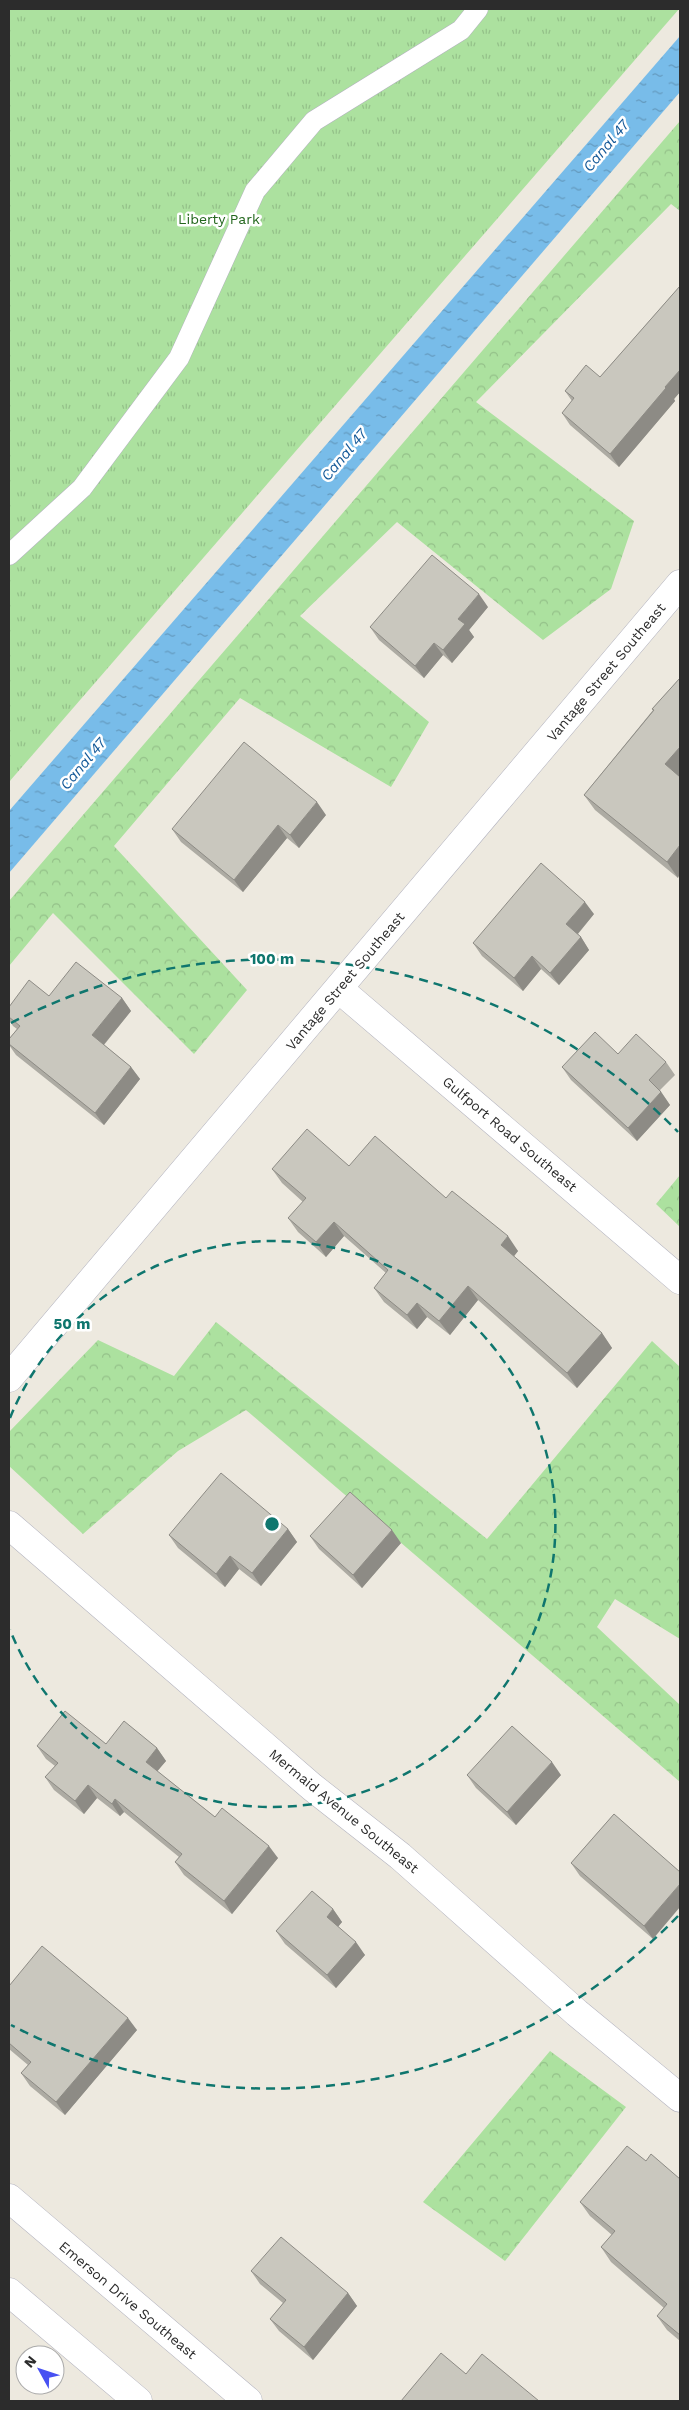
<svg xmlns="http://www.w3.org/2000/svg" width="689" height="2410" font-family="'Work Sans',sans-serif">
<defs>
<pattern id="forest-crowns" width="20" height="18" patternUnits="userSpaceOnUse" patternTransform="scale(1.25)"><rect width="20" height="18" fill="#ace19f"/><path d="M2 6a3 3 0 1 1 6 0M12 15a3 3 0 1 1 6 0" fill="none" stroke="#94c189"/></pattern>
<pattern id="park-tufts" width="24" height="20" patternUnits="userSpaceOnUse" patternTransform="scale(1.25)"><rect width="24" height="20" fill="#ace19f"/><path d="M3 7l-1-3M5 7V3M7 7l1-3M15 17l-1-3M17 17v-4M19 17l1-3" fill="none" stroke="#94c189"/></pattern>
<pattern id="water-ripples" width="26" height="14" patternUnits="userSpaceOnUse" patternTransform="scale(1.25)"><rect width="26" height="14" fill="#78bce9"/><path d="M2 4q2-2 4 0t4 0M15 11q2-2 4 0t4 0" fill="none" stroke="#6399bd"/></pattern>
</defs>
<rect width="100%" height="100%" fill="#ede9df"/>
<!-- forest -->
<path fill="url(#forest-crowns)" d="M680,121V211L671,204L476,402L634,521L611,589L543,640L397,522L300,616L429,722L391,787L240,698L114,846L247,990L194,1054L53,913L9,966V901Z
M680,1175V1227L656,1204Z
M216,1322L487,1539L652,1341L680,1367V1639L615,1599L597,1627L680,1705V1782L246,1410L178,1451L83,1534L9,1466V1432L98,1340L174,1376Z
M550,2051L626,2107L505,2261L423,2202Z"/>
<!-- park -->
<path fill="url(#park-tufts)" d="M9,9H679L9,782Z"/>
<!-- water -->
<path fill="url(#water-ripples)" d="M680,36V92L9,873V811Z"/>
<g fill="none" stroke-linecap="round" stroke-linejoin="round">
<defs>
<path id="service" d="M9,555L82,488L179,358L255,191L314,121L461,30L478,9"/>
<path id="minor" d="M339,989L680,1280
M9,1378L680,584
M9,1525L312,1787L400,1856L577,2013L680,2098"/>
<path id="tertiary" d="M9,2198L248,2401
M9,2292L138,2401"/>
</defs>
<!-- service casing -->
<use href="#service" stroke="#b3b3bf" stroke-width="21"/>
<!-- minor casing -->
<use href="#minor" stroke="#b3b3bf" stroke-width="29"/>
<!-- tertiary casing -->
<use href="#tertiary" stroke="#b3b3bf" stroke-width="29"/>
<!-- service -->
<use href="#service" stroke="#fff" stroke-width="20"/>
<!-- minor -->
<use href="#minor" stroke="#fff" stroke-width="28"/>
<!-- tertiary -->
<use href="#tertiary" stroke="#fff" stroke-width="28"/>
</g>
<!-- wall -->
<path fill="#adaba3" d="M680,286V392L674,399L675,401L619,467L570,425L562,413L572,401L565,391L600,377Z
M488,607L469,630L474,637L452,663L443,655L424,678L379,640L370,627Z
M680,678L679,776L678,878L595,810L584,795L653,710L652,709Z
M326,815L299,848L287,838L243,892L181,842L172,829Z
M594,914L578,934L581,937L589,950L559,985L541,969L523,991L482,956L473,943Z
M49,996L122,998L131,1011L104,1045L131,1067L140,1079L104,1125L16,1055L9,1045V1039L17,1029L13,1026L9,1020V1007Z
M618,1054L666,1062L675,1075L660,1090L670,1105L637,1141L571,1080L562,1067Z
M349,1166L446,1198L518,1251L514,1256L602,1333L612,1348L577,1388L478,1300L450,1335L427,1317L417,1329L384,1302L374,1288L386,1273L344,1236L326,1257L298,1232L288,1218L303,1202L282,1183L272,1169Z
M288,1529L297,1542L261,1586L239,1569L225,1587L178,1548L169,1535Z
M310,1536L401,1543L362,1588L319,1549Z
M106,1744L157,1748L166,1761L157,1771L215,1817L278,1858L232,1914L184,1875L175,1862L179,1857L124,1812L120,1816L97,1798L84,1814L54,1790L45,1777L55,1766L46,1759L37,1746Z
M467,1775H561L516,1825L476,1788Z
M614,1814L653,1939L580,1876L571,1863Z
M333,1909L342,1922L338,1927L365,1955L336,1988L285,1944L276,1931Z
M9,1986L137,2030L65,2115L30,2086L21,2073L28,2065L9,2049Z
M646,2161L680,2179V2341L667,2330L657,2316L664,2308L611,2262L601,2247L612,2235L590,2216L580,2202Z
M251,2271L348,2293L357,2306L313,2360L279,2331L270,2319L283,2303L260,2284Z"/>
<!-- shaded-wall -->
<path fill="#8d8b85" d="M680,370V392L674,399L675,401L619,467L610,454L665,387Z
M479,594L488,607L469,630L474,637L452,663L443,650L458,619Z
M434,643L443,655L424,678L415,666Z
M680,747V775L676,780L665,764Z
M317,802L326,815L299,848L290,835Z
M278,825L287,838L243,892L234,880Z
M680,845V874L678,878L667,862Z
M585,902L594,914L575,937L566,924Z
M581,937L589,950L559,985L550,973Z
M532,956L541,969L523,991L514,978Z
M122,998L131,1011L101,1048L92,1035Z
M131,1067L140,1079L104,1125L95,1113Z
M661,1092L670,1105L637,1141L628,1128Z
M334,1222L344,1236L326,1257L316,1242Z
M508,1236L518,1251L511,1260L501,1245Z
M468,1286L478,1300L450,1335L439,1321Z
M417,1303L427,1317L417,1329L407,1315Z
M602,1333L612,1348L577,1388L567,1373Z
M288,1529L297,1542L261,1586L252,1573Z
M392,1530L401,1543L362,1588L353,1575Z
M230,1556L239,1569L225,1587L216,1574Z
M157,1748L166,1761L155,1774L146,1762Z
M552,1762L561,1775L516,1825L507,1812Z
M88,1785L97,1798L84,1814L75,1801Z
M115,1799L124,1812L120,1816L112,1804Z
M269,1846L278,1858L232,1914L224,1901Z
M680,1884V1907L653,1939L644,1926Z
M333,1909L342,1922L336,1929L327,1917Z
M356,1942L365,1955L336,1988L327,1975Z
M128,2018L137,2030L65,2115L56,2102Z
M348,2293L357,2306L313,2360L304,2347Z"/>
<!-- building -->
<path fill="#c9c7be" stroke="#8d8b85" d="M680,286V370L665,387L666,388L610,454L562,413L574,398L565,391L586,365L600,377Z
M432,555L479,594L458,619L465,624L443,650L434,643L415,666L370,627Z
M680,678V747L665,764L680,777V845L667,862L584,795L654,710L652,709Z
M244,742L317,802L290,835L278,825L234,880L172,829Z
M541,863L585,902L566,924L581,937L550,973L532,956L514,978L473,943Z
M76,962L122,998L92,1035L131,1067L95,1113L9,1044V1039L20,1026L9,1017V1007L29,980L49,996Z
M595,1032L618,1054L636,1034L666,1062L649,1080L661,1092L628,1128L562,1067Z
M307,1129L349,1166L375,1136L446,1198L452,1191L508,1236L501,1245L602,1333L567,1373L468,1286L439,1321L417,1303L407,1315L374,1288L388,1270L334,1222L316,1242L288,1218L306,1198L272,1169Z
M221,1473L288,1529L252,1573L230,1556L216,1574L169,1535Z
M350,1492L392,1530L353,1575L310,1536Z
M65,1711L106,1744L124,1721L157,1748L146,1762L215,1817L222,1808L269,1846L224,1901L175,1862L182,1854L115,1799L112,1804L88,1785L75,1801L45,1777L58,1763L37,1746Z
M512,1726L552,1762L507,1812L467,1775Z
M614,1814L680,1872V1884L644,1926L571,1863Z
M312,1891L333,1909L327,1917L356,1942L327,1975L276,1931Z
M42,1946L128,2018L56,2102L21,2073L31,2062L9,2043V1986Z
M627,2146L646,2161L651,2154L680,2179V2335L657,2316L667,2304L601,2247L615,2231L580,2202Z
M281,2237L348,2293L304,2347L270,2319L286,2300L251,2271Z
M441,2353L466,2374L482,2354L539,2401H401Z"/>
<!-- distance rings -->
<g fill="none" stroke="#0f766e" stroke-width="2.5" stroke-dasharray="9 6">
<path d="M10 1418A283 283 0 1 1 10 1630"/>
<path d="M678 1916A565 565 0 0 1 11 2025M11 1023A565 565 0 0 1 678 1132"/>
</g>
<g text-anchor="middle" stroke-width="5" stroke-linejoin="round" paint-order="stroke">
<!-- park labels -->
<g font-size="14" fill="#24671e" stroke="#fff">
<text x="219" y="224">Liberty Park</text>
</g>
<!-- street labels -->
<g font-size="14" fill="#2c2c2c" stroke="#fff">
<text transform="translate(606 672) rotate(-50)" y="5">Vantage Street Southeast</text>
<text transform="translate(345 981) rotate(-50)" y="5">Vantage Street Southeast</text>
<text transform="translate(510 1134) rotate(40)" y="5">Gulfport Road Southeast</text>
<text transform="translate(344 1811) rotate(39)" y="5">Mermaid Avenue Southeast</text>
<text transform="translate(128 2300) rotate(40)" y="5">Emerson Drive Southeast</text>
</g>
<!-- water labels -->
<g font-size="15" font-style="italic" fill="#145998" stroke="#fff">
<text transform="translate(606 146) rotate(-50)" y="5">Canal 47</text>
<text transform="translate(344 455) rotate(-50)" y="5">Canal 47</text>
<text transform="translate(83 764) rotate(-50)" y="5">Canal 47</text>
</g>
</g>
<circle cx="272" cy="1524" r="8" fill="#0f766e" stroke="#fff" stroke-width="2.5"/>
<g font-size="15" text-anchor="middle" font-weight="bold" fill="#0f766e" stroke="#fff" stroke-width="5" stroke-linejoin="round" paint-order="stroke">
<text x="272" y="964">100 m</text>
<text x="72" y="1329">50 m</text>
</g>
<!-- border -->
<rect width="689" height="2410" fill="none" stroke="#2c2c2c" stroke-width="20"/>
<!-- north arrow -->
<g transform="translate(40 2370) rotate(310)"><circle r="24" fill="#ffffff" stroke="#ababab"/>
<path d="M0-4L9 19L0 12L-9 19Z" fill="#4851f2"/>
<text y="-8" font-size="14" font-weight="bold" text-anchor="middle" fill="#2c2c2c">N</text>
</g>
</svg>
